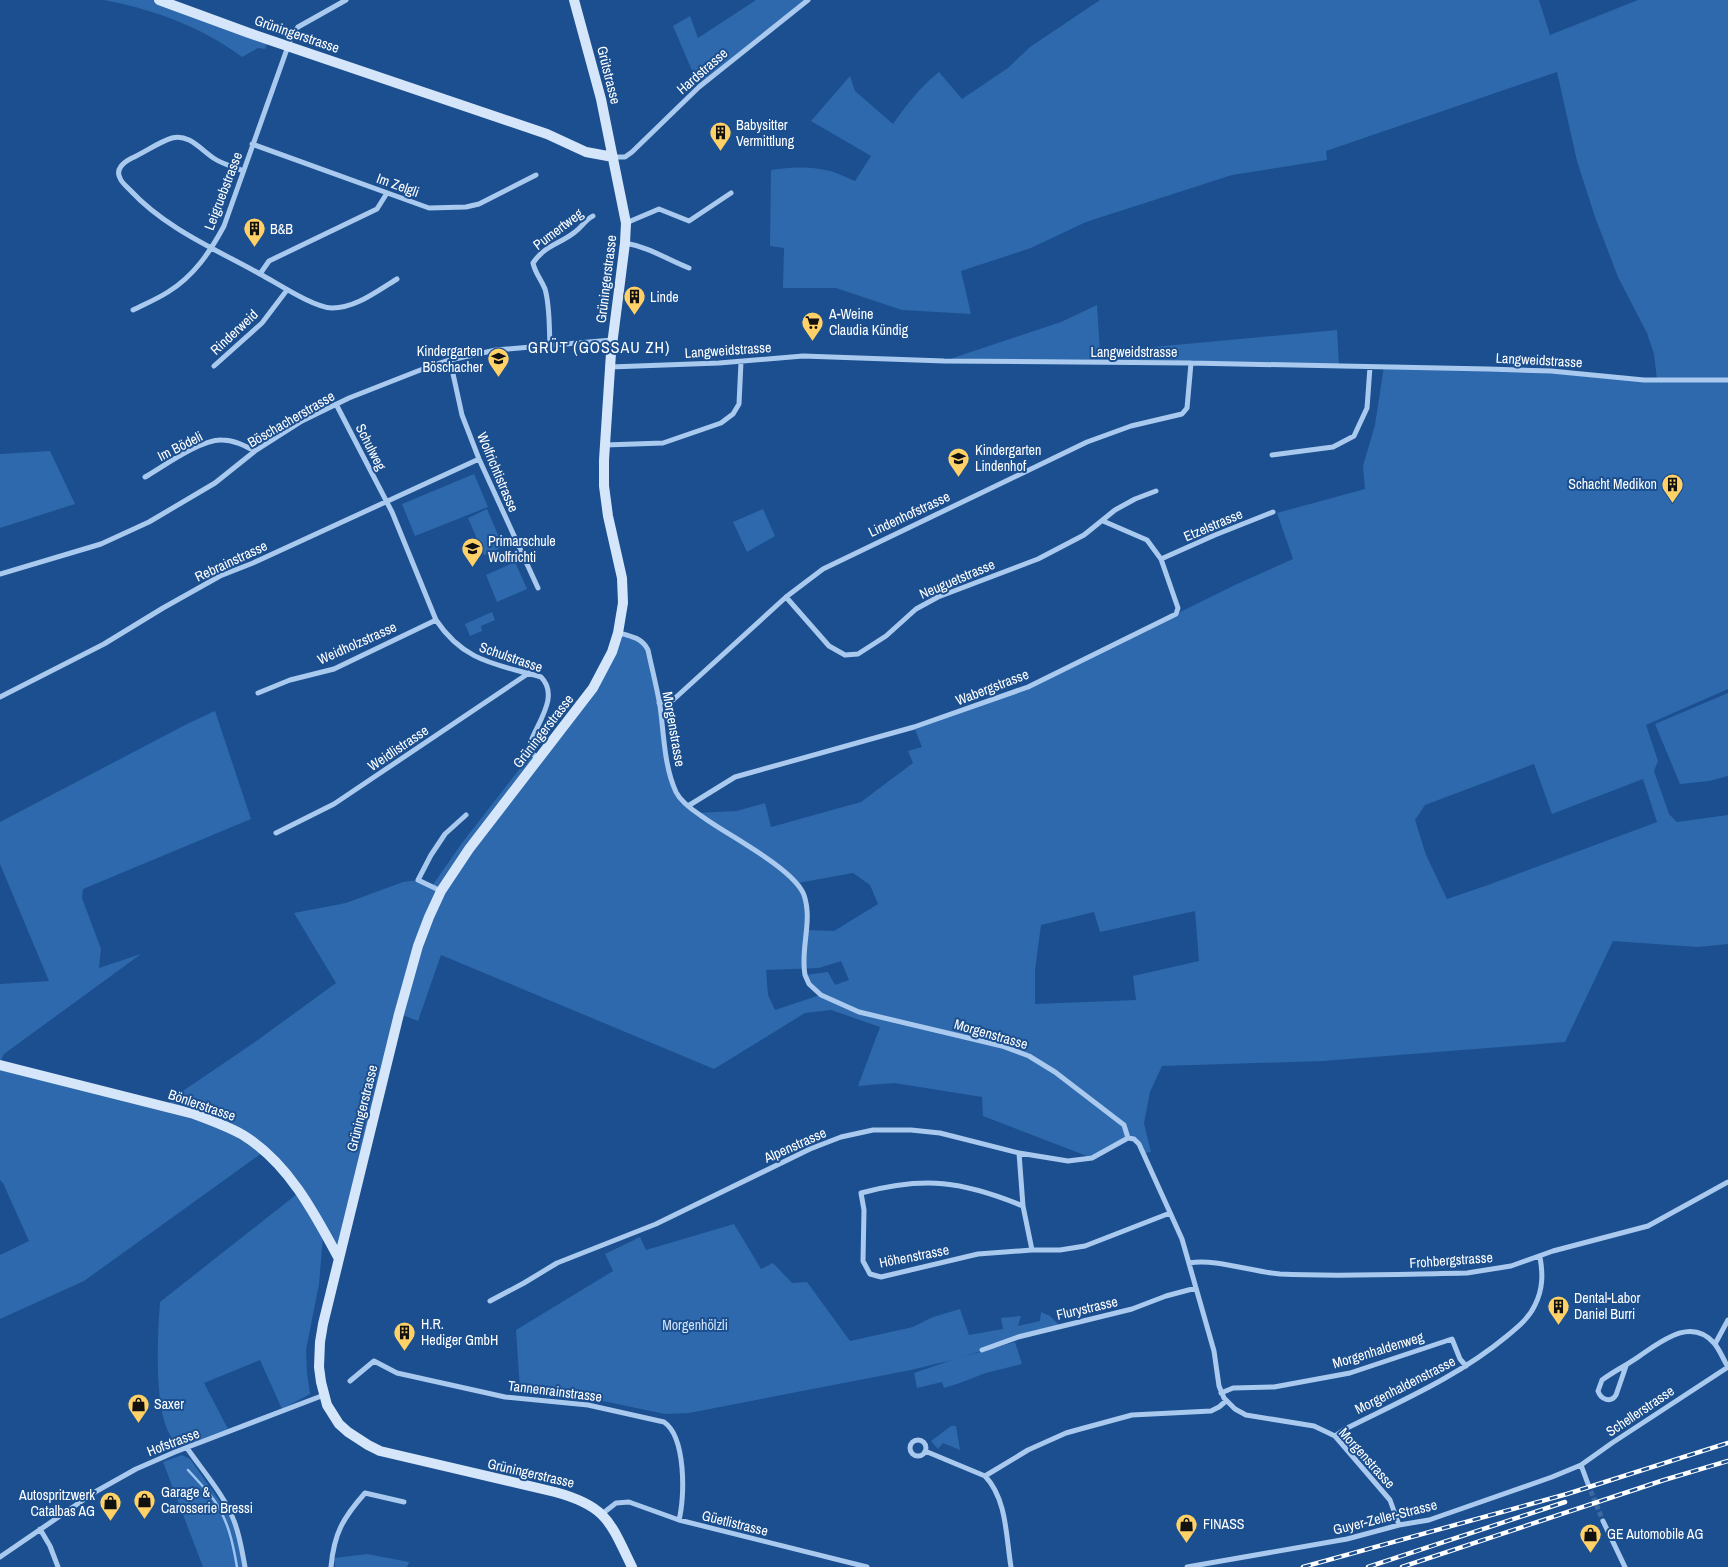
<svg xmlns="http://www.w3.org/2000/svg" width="1728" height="1567" font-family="'Archivo Narrow',sans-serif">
<rect width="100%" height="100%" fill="#1b4f8f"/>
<!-- green -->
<path fill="#2e69ad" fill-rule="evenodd" d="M104,0H158L269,39L265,49L258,48L242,57C200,26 155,10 104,0Z
M756,0H808L699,87L673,26L690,16L698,38Z
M1100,0H1539L1550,35L1638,0H1728V689L1646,725L1658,761L1654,771L1669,814L1677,822L1728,815V944L1698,947L1613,941L1565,1042L1323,1061L1162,1066L1150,1092L1144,1123L1151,1152L1143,1153L1139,1144L1128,1138L1092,1158L983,1116L982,1097L894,1083L858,1086L880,1027L831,1010L805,1013L714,1069L441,955L418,1021L400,1014L338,1257L305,1198L262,1153L84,1281L0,1319V1255L29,1241L3,1183L0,1180V1065L167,1106L174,1097L255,1042L336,983L294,913L346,903L403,882L418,880L432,886L462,843L532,753L538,760L593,688L618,633L644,643L656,689L667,762L676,792L696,813L737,811L765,803L771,827L861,802L913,763L908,751L922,747L914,727L1028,687L1237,584L1293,559L1277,513L1365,489L1363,466L1375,425L1384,366L1488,369L1657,380L1654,354L1647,333L1618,277L1595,217L1577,161L1557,72L1326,151L1327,160L1232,175L1086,222L1031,248L961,271L971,314L902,310L836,288H783L784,248L770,246L771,170C790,167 810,166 830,171C838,173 847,178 855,181L871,156L811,121L850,76L855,91L893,124C907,104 920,87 939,72L962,99L1008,68L1030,47ZM1534,764L1552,814L1643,779L1657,822L1488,885L1447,899L1426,855L1415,820L1425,805ZM853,873L870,885L878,904L834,931L807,930V910L798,883ZM1195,911L1199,961L1133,976L1136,1000L1035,1004V970L1041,925L1094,912L1100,932ZM841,961L849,980L835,985L828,972L805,975L809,984L820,995L775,1010L768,995L766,970L819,968Z
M1097,305L1100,352L1337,330L1339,365L944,361L1061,322Z
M50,451L75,504L0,528V454Z
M474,474L488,507L415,536L402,504Z
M487,509L503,547L484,555L468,518Z
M763,509L775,536L747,552L733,522Z
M515,562L527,589L497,602L486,575Z
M492,612L495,620L481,626L482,631L470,636L465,624Z
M1728,693V776L1709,781L1680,784L1655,724Z
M215,711L251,819L83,889L82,898L101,949L99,968L141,954L4,1054L0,1062V984L49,981L0,864V822L187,724Z
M297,1194L323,1237L319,1284L306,1350L307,1373L310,1394L282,1409L260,1360L204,1383L228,1429L186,1445H179C151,1428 158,1332 160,1302Z
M734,1224L761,1269L773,1263L792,1283L807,1282L850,1341L913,1327L933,1317L960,1309L969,1335L1003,1329L1001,1318L1021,1316L1018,1326L1040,1321L1041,1312L1050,1316L1060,1326L962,1357L1015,1342L1022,1364L986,1373L957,1384L944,1388L942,1382L917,1388L914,1373L952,1360L911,1370L689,1413L665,1414L574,1395L520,1390L516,1330L613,1271L605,1254L640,1237L646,1250Z
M951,1426H956L960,1450L943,1443L938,1449L931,1441Z
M182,1455L190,1459L228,1513L238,1539L243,1567H203L163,1462Z
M367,1554L409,1562L407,1567H335L334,1558Z"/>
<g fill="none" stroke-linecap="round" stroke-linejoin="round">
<!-- stream -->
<path stroke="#9cc4f0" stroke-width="2.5" d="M188,1470C196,1479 206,1489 214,1500C228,1520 233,1543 237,1567"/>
<!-- street-tunnel -->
<path stroke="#3d69a0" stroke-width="5" stroke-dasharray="5 2.5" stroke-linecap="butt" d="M1588,1484L1603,1521"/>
<!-- street -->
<path stroke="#a9c9ee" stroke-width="5" d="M252,144L429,208L466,207L479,204L536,175
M613,157H625L632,152L699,87L808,0
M243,171C234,167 223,164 215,159C202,151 189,133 172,138C159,142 145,152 132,158C124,162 115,169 120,178C121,182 127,187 130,190C165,228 215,249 260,274C277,283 314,308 332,308C356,308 377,291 397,279
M626,223L659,209L689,221L731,193
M625,243C649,247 668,260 689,268
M260,274L269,261L377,209L387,193
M133,310C145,304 157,299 168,292C194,276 210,252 224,226L292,35L298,27L346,0
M550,345C549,327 550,306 545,289C541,279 535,273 533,263C545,245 560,244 575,232C582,227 585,220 593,216
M450,360L462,415L479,459L538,588
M214,366L262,323L287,290
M610,367L719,363L803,356L944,361L1191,363L1488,369L1551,371L1644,380H1728
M336,404L392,512L436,620C464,662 496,664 541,677C560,696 537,723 530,744V750L538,760
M605,445L663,443L721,423L733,414L739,404L741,362
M1272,455L1333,447L1354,436L1367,408L1370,367
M145,477C164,466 201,439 222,440C234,440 245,446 255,451
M1161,559L1215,535L1273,512
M0,574L101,544L149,522L215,483L255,451L302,421L349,398L428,367L450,360L496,350L612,340
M786,597L829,646L845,655L858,654L886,636L916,609L938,597L1038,559L1084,535L1115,510L1135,499L1156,491
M619,633C631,636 642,638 648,650C652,669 657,688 660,706C664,734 664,766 676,792C681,802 691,809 700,815C725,834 794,868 804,895C813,921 800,949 805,975L809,984L821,995L859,1012L1002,1046L1029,1056L1055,1072L1124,1125L1128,1138
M258,693L290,680L334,669L436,620
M0,697L104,644L163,608L220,576L253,563L479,459
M659,703L673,700L786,597L823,569L1087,442L1131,426L1182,414L1187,408L1191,363
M688,806L735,777L914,727L1028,687L1176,614L1178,608L1161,559L1147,540L1103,521
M276,833L334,804L529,673
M441,891L418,880L431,855L445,834L466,815
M1128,1138L1134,1139L1139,1144L1182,1239L1214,1351L1219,1386L1224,1398L1235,1409L1246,1415L1314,1426L1335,1436L1390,1500L1399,1525
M1019,1153L1023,1206L1032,1250
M1023,1206C962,1181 925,1176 861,1193L864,1210L863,1261L870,1274L881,1277L978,1254L1032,1250H1060L1085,1246L1170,1213
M1189,1263C1215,1258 1252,1272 1280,1274C1342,1277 1405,1274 1467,1273L1511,1266L1553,1251L1648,1226L1728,1182
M490,1301L524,1283L557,1263L656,1224L810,1149L841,1137L873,1130H911L940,1133L1019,1153L1068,1161L1092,1158L1128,1138
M1715,1344L1728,1320
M982,1350L1018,1337L1132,1309L1166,1296L1196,1288
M1626,1366L1616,1395C1611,1403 1601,1400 1598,1391L1602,1380C1614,1371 1629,1364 1641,1355C1662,1341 1691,1317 1714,1343C1720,1350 1723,1359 1728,1367
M350,1381L374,1361L397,1373L505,1397L588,1405L664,1422C686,1437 685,1497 679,1520
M1221,1393L1233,1388L1274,1387L1350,1373L1452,1339L1460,1359L1466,1366
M1335,1436L1345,1429C1401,1401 1459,1376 1507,1336C1518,1327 1529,1318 1535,1305C1543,1289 1543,1274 1540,1257
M910 1448a8 8 0 1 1 16 0a8 8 0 1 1-16 0Z
M187,1448C203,1471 225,1496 234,1521C240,1536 242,1551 245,1567
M925,1451L985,1476C1007,1499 1006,1537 1011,1567
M1581,1465L1588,1484
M985,1476L1028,1450L1066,1433L1084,1428L1132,1415L1211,1411L1219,1407L1226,1401
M602,1514L616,1503L629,1502L679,1520L867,1567
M1603,1521L1625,1567
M40,1529L50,1546L58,1567
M0,1557L95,1492L136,1469L175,1452L324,1395
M331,1567C334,1533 343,1518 365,1493L404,1502
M1187,1567L1347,1539L1399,1525L1429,1520L1552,1477L1581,1465L1612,1443L1728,1367"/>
<!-- secondary -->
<path stroke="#d6e6fa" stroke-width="10" d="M159,0L249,33L547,134L586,152L613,157
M574,0L601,99L626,223L625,243L611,353L604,460V486L608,516L622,578L623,603L618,633L612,652L593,688L469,849L441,891L429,917L418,946L399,1014L323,1324L320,1342L319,1367L321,1382L327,1405L339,1424L348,1432L368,1445L380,1451L555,1492C607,1506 610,1522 632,1567
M0,1065L194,1114C210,1120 227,1126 243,1135C288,1163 314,1212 338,1257"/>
<defs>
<path id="rail" d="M1303,1567L1567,1494L1728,1443
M1368,1567L1565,1502
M1402,1567L1664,1480L1728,1461"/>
</defs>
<!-- rail casing -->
<use href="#rail" stroke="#fff" stroke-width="4.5"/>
<!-- rail -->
<use href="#rail" stroke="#1b4f8f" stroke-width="2.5" stroke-dasharray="8" stroke-linecap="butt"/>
</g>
<!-- icons -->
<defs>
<symbol id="building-pin" viewBox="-11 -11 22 30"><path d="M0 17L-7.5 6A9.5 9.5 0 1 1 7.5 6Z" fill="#ffd166" stroke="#1b4f8f"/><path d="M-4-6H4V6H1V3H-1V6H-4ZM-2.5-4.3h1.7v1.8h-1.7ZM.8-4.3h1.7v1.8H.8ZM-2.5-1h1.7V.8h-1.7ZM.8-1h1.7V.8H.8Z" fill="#111"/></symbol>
<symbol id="supermarket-pin" viewBox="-11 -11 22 30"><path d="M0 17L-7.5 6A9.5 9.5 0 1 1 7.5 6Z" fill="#ffd166" stroke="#1b4f8f"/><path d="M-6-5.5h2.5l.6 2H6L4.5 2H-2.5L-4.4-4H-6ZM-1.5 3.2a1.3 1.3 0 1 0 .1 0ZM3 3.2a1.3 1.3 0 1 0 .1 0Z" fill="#111"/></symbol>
<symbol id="school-pin" viewBox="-11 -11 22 30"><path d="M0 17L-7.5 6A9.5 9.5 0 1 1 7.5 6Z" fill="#ffd166" stroke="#1b4f8f"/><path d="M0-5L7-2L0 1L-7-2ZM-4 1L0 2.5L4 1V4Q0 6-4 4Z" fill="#111"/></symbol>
<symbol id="shop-pin" viewBox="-11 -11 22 30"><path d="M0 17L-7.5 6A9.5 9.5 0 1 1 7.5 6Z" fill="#ffd166" stroke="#1b4f8f"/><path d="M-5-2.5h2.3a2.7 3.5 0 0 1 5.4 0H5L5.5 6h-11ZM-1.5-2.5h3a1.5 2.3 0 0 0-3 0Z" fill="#111"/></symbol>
</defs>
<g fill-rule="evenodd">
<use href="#building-pin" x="708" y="120" width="25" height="34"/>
<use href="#building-pin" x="242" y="216" width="25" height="34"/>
<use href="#building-pin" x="622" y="284" width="25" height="34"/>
<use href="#supermarket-pin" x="800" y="310" width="25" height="34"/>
<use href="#school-pin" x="486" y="346" width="25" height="34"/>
<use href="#school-pin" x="946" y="446" width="25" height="34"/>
<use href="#building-pin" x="1660" y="472" width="25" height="34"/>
<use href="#school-pin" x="460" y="536" width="25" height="34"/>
<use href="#building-pin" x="1546" y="1294" width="25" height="34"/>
<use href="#building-pin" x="392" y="1320" width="25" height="34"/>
<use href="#shop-pin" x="126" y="1392" width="25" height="34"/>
<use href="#shop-pin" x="132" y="1488" width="25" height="34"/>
<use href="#shop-pin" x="98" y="1490" width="25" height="34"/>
<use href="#shop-pin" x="1174" y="1512" width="25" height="34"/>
<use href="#shop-pin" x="1578" y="1522" width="25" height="34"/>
</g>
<g text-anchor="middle" stroke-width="4" stroke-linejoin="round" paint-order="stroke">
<!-- street labels -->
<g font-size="14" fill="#fff" stroke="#1b4f8f">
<text transform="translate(297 34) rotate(19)" y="5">Grüningerstrasse</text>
<text transform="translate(702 71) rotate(-41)" y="5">Hardstrasse</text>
<text transform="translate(609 75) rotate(76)" y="5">Grütstrasse</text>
<text transform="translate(398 185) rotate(20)" y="5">Im Zelgli</text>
<text transform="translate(223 191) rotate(-69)" y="5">Leigruebstrasse</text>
<text transform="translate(558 229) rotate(-37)" y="5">Pumertweg</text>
<text transform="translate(606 279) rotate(-83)" y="5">Grüningerstrasse</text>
<text transform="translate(234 332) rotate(-43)" y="5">Rinderweid</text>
<text transform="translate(728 350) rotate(-4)" y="5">Langweidstrasse</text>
<text x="1134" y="357">Langweidstrasse</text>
<text transform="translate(1539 360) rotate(3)" y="5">Langweidstrasse</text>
<text transform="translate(291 419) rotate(-30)" y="5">Böschacherstrasse</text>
<text transform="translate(180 446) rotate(-27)" y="5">Im Bödeli</text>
<text transform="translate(371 447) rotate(63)" y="5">Schulweg</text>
<text transform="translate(498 472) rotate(67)" y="5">Wolfrichtistrasse</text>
<text transform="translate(909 514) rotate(-25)" y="5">Lindenhofstrasse</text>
<text transform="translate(1213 525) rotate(-23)" y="5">Etzelstrasse</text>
<text transform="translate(231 561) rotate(-25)" y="5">Rebrainstrasse</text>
<text transform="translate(957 579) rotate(-23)" y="5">Neuguetstrasse</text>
<text transform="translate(357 643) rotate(-24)" y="5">Weidholzstrasse</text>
<text transform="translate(511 657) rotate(19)" y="5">Schulstrasse</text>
<text transform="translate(992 687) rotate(-21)" y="5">Wabergstrasse</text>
<text transform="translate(674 729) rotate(80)" y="5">Morgenstrasse</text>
<text transform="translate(543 731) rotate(-52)" y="5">Grüningerstrasse</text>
<text transform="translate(398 748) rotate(-34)" y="5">Weidlistrasse</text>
<text transform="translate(991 1034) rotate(16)" y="5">Morgenstrasse</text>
<text transform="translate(202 1105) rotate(19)" y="5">Bönlerstrasse</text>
<text transform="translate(362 1108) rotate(-76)" y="5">Grüningerstrasse</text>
<text transform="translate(795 1145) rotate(-24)" y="5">Alpenstrasse</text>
<text transform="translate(914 1256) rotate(-11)" y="5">Höhenstrasse</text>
<text transform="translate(1451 1260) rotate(-4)" y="5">Frohbergstrasse</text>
<text transform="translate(1087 1308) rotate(-13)" y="5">Flurystrasse</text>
<text transform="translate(1378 1350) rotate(-17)" y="5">Morgenhaldenweg</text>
<text transform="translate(1405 1385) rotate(-27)" y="5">Morgenhaldenstrasse</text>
<text transform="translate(555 1391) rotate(7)" y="5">Tannenrainstrasse</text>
<text transform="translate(1640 1411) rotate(-34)" y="5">Schellerstrasse</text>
<text transform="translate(173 1442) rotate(-21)" y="5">Hofstrasse</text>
<text transform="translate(1367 1458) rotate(48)" y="5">Morgenstrasse</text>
<text transform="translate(531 1473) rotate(13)" y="5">Grüningerstrasse</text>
<text transform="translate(1385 1517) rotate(-14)" y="5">Guyer-Zeller-Strasse</text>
<text transform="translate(735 1523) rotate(14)" y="5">Güetlistrasse</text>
</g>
<!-- poi labels -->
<g font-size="14" fill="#fff" stroke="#1b4f8f" text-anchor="start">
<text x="736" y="130">Babysitter<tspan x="736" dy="16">Vermittlung</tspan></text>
<text x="270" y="234">B&amp;B</text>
<text x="650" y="302">Linde</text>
<text x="829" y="319">A-Weine<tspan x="829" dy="16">Claudia Kündig</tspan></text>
<text x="483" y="356" text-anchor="end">Kindergarten<tspan x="483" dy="16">Böschacher</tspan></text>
<text x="975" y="455">Kindergarten<tspan x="975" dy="16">Lindenhof</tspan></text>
<text x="1657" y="489" text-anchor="end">Schacht Medikon</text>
<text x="488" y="546">Primarschule<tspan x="488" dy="16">Wolfrichti</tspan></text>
<text x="1574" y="1303">Dental-Labor<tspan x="1574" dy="16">Daniel Burri</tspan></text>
<text x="421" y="1329">H.R.<tspan x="421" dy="16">Hediger GmbH</tspan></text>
<text x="154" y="1409">Saxer</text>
<text x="161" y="1497">Garage &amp;<tspan x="161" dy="16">Carosserie Bressi</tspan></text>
<text x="95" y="1500" text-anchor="end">Autospritzwerk<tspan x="95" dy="16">Catalbas AG</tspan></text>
<text x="1203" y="1529">FINASS</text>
<text x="1607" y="1539">GE Automobile AG</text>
</g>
<!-- park labels -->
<g font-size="14" fill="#cfe3fa" stroke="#1b4f8f">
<text x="695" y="1330">Morgenhölzli</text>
</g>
<!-- quarter labels -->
<g font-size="16" letter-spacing="1" fill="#fff" stroke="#1b4f8f">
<text x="599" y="353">GRÜT (GOSSAU ZH)</text>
</g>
</g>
</svg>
